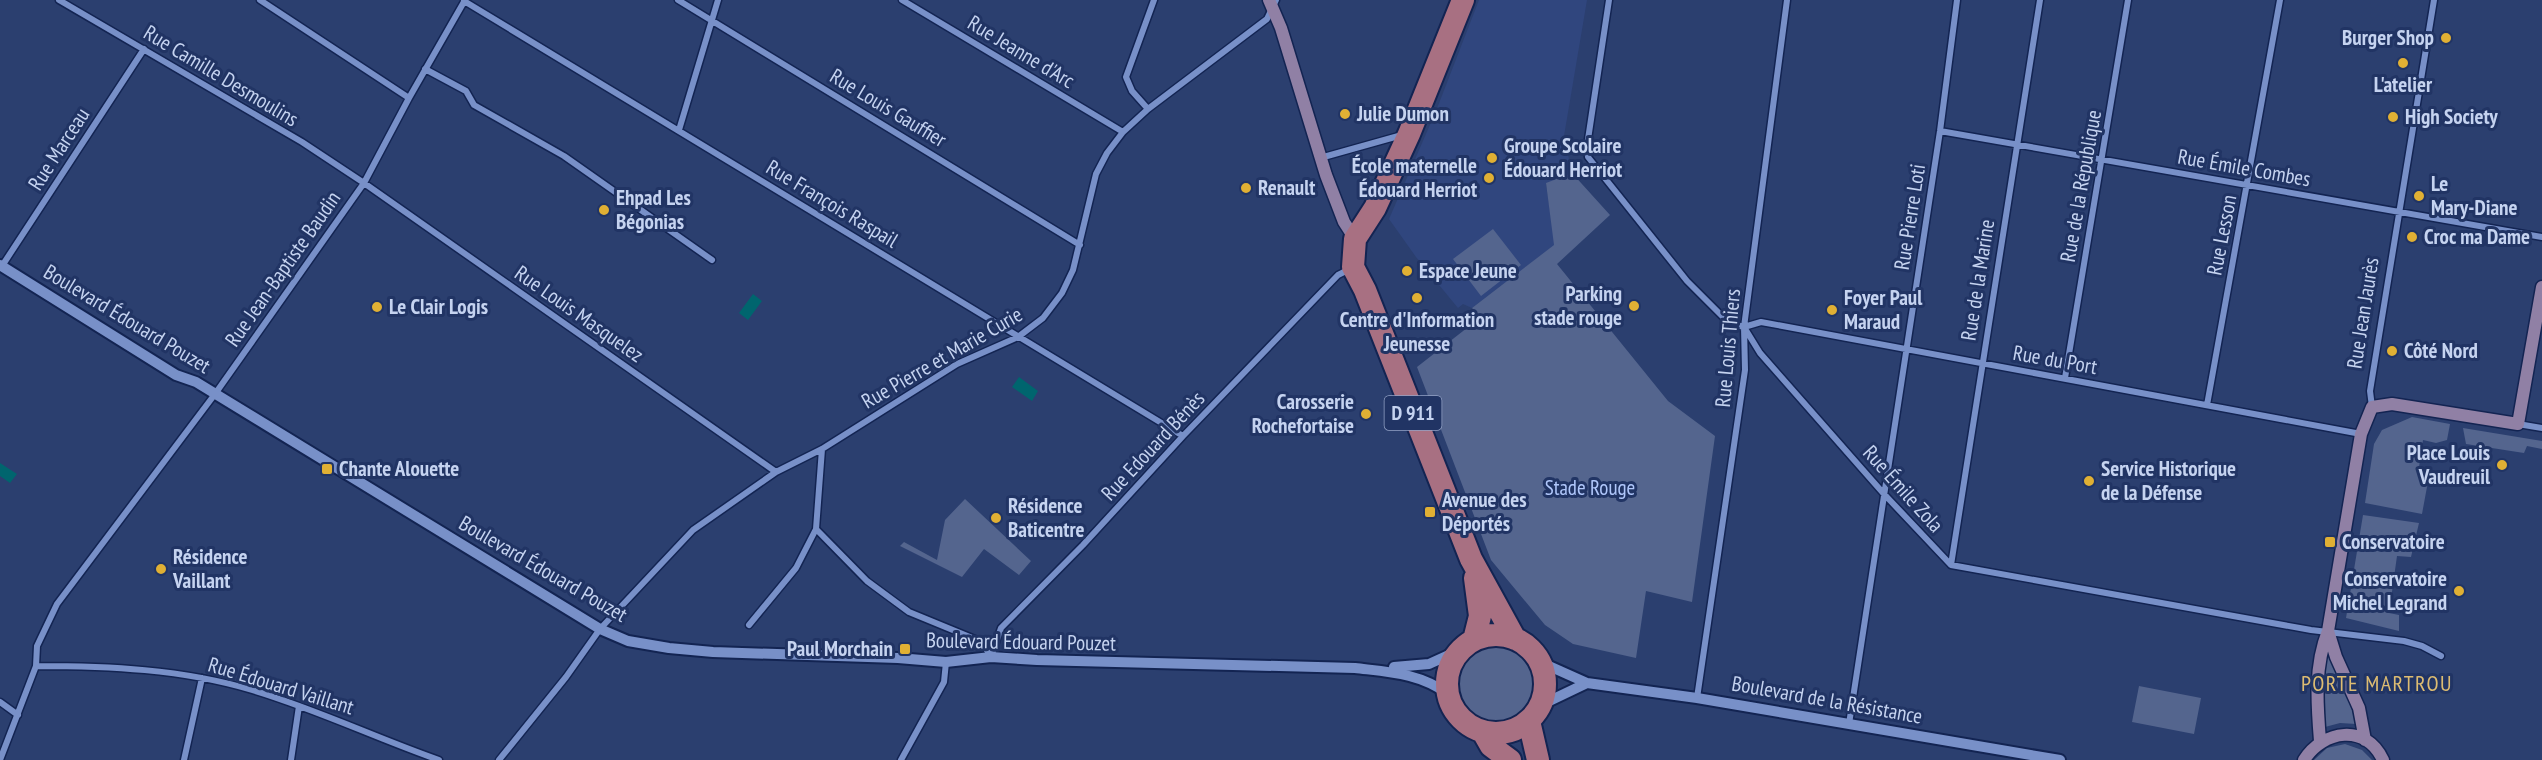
<svg xmlns="http://www.w3.org/2000/svg" width="2542" height="760" font-family="'PT Sans Narrow',sans-serif">
<rect width="100%" height="100%" fill="#2b3f6f"/>
<!-- built -->
<path fill="#30467e" d="M1479,0H1587L1564,136L1572,173L1546,184L1555,245L1472,308L1463,304L1458,308L1416,257L1389,219L1436,111Z"/>
<!-- green -->
<path fill="#54658e" d="M1572,173L1610,215L1557,264L1668,401L1715,436L1692,602L1646,591L1636,658L1573,644L1545,625L1491,560L1417,367L1481,317L1472,308L1554,245L1546,183Z
M1493,229L1521,265L1481,296L1453,259Z
M2412,417L2450,424L2447,440L2436,443L2423,440L2418,474L2429,476L2422,514L2365,503L2374,444L2382,430Z
M2463,428L2542,441V449L2527,446L2524,453L2466,444Z
M965,499L1031,561L1019,575L984,549L962,577L900,546L904,542L937,560L945,520Z
M2363,515L2419,523L2411,557L2397,556L2389,613L2399,615V631L2346,618Z
M1456 685a42 42 0 1 1 84 0a42 42 0 1 1-84 0Z
M2327,652L2348,696L2356,724L2340,723L2325,727C2322,702 2321,676 2327,652Z
M2139,686L2201,698L2194,734L2132,722Z
M2345,744L2362,750L2372,760H2314L2327,748Z"/>
<!-- water -->
<path fill="#00656e" d="M753,294L762,301L748,320L739,313Z
M1019,377L1038,391L1032,401L1012,387Z
M0,463L17,474L10,483L0,476Z"/>
<g fill="none" stroke-linecap="round" stroke-linejoin="round">
<defs>
<path id="minor" d="M59,0L302,142L364,183L776,472
M260,0L409,98
M678,0L1080,245
M902,0L1123,132
M1609,0L1587,146L1588,157L1687,281L1729,323L1744,327L1760,353L1884,494L1951,565L2311,630L2404,641L2422,646L2441,656
M464,1L1183,436
M425,69L466,91L474,105L564,156L712,260
M1148,109L1132,91L1126,77L1154,0
M679,130L718,0
M1940,131L2542,237
M1320,158L1402,135
M2,266L144,49
M1744,327L1761,322L2361,434
M2065,378L2128,0
M2207,405L2280,0
M2372,407L2370,391L2434,0
M2518,424L2542,428
M822,449L816,529L867,581L909,612L982,642L991,657
M1951,565L2040,0
M749,625L796,568L816,529
M991,657L1001,628L1083,545L1183,436L1338,275L1350,269
M36,666C108,666 182,669 252,690C316,709 376,738 439,760
M1697,698L1745,370L1744,327L1787,0
M0,702L18,715
M1849,724L1940,131L1957,0
M0,760L36,666L37,646L57,604L215,394L364,183L409,98L465,0
M184,760L202,678
M291,760L299,706
M499,760L566,677L600,629L693,530L776,472L822,449L957,364L1018,337L1043,318L1062,293L1073,270L1096,174L1107,153L1123,132L1148,109L1267,19L1276,0
M901,760L944,682L946,662"/>
<path id="tertiary" d="M0,265L176,375L196,382L600,629L628,641L669,648L713,652L898,658L946,662L991,657L1037,660L1355,668C1388,672 1420,673 1448,694
M1540,662L1587,683L1697,698L2060,760
M1394,667L1429,664L1462,649
M1541,705L1587,683"/>
<path id="secondary" d="M1269,0L1281,28L1326,175L1344,222L1355,239
M2328,631L2336,657L2359,708L2365,740
M2320,741C2317,704 2314,666 2328,631L2361,434L2372,407L2392,404L2518,424L2542,287
M2304,760C2323,730 2366,723 2383,760"/>
<path id="primary" d="M1463,0L1409,134L1375,208L1355,239L1353,267L1365,290L1471,559L1515,639
M1447 684a49 49 0 1 1 98 0a49 49 0 1 1-98 0Z
M1474,640L1480,616L1475,578
M1529,721L1538,760
M1483,732L1491,746L1510,760"/>
</defs>
<!-- minor casing -->
<use href="#minor" stroke="#132452" stroke-width="9"/>
<!-- tertiary casing -->
<use href="#tertiary" stroke="#132452" stroke-width="14"/>
<!-- secondary casing -->
<use href="#secondary" stroke="#132452" stroke-width="15"/>
<!-- primary casing -->
<use href="#primary" stroke="#132452" stroke-width="26"/>
<!-- minor -->
<use href="#minor" stroke="#7890c8" stroke-width="6"/>
<!-- tertiary -->
<use href="#tertiary" stroke="#7890c8" stroke-width="10"/>
<!-- secondary -->
<use href="#secondary" stroke="#9080a5" stroke-width="12"/>
<!-- primary -->
<use href="#primary" stroke="#a87082" stroke-width="22"/>
</g>
<!-- markers -->
<g fill="#e0b034" stroke="#213464" stroke-width="2">
<circle cx="2446" cy="38" r="6"/>
<circle cx="2403" cy="63" r="6"/>
<circle cx="1345" cy="114" r="6"/>
<circle cx="2393" cy="117" r="6"/>
<circle cx="1492" cy="158" r="6"/>
<circle cx="1489" cy="178" r="6"/>
<circle cx="1246" cy="188" r="6"/>
<circle cx="2419" cy="196" r="6"/>
<circle cx="604" cy="210" r="6"/>
<circle cx="2412" cy="237" r="6"/>
<circle cx="1407" cy="271" r="6"/>
<circle cx="1417" cy="298" r="6"/>
<circle cx="1634" cy="306" r="6"/>
<circle cx="377" cy="307" r="6"/>
<circle cx="1832" cy="310" r="6"/>
<circle cx="2392" cy="351" r="6"/>
<circle cx="1366" cy="414" r="6"/>
<circle cx="2502" cy="465" r="6"/>
<rect x="321" y="463" width="12" height="12" rx="3"/>
<circle cx="2089" cy="481" r="6"/>
<rect x="1424" y="506" width="12" height="12" rx="3"/>
<circle cx="996" cy="518" r="6"/>
<rect x="2324" y="536" width="12" height="12" rx="3"/>
<circle cx="161" cy="569" r="6"/>
<circle cx="2459" cy="591" r="6"/>
<rect x="899" y="643" width="12" height="12" rx="3"/>
</g>
<g text-anchor="middle" stroke-width="6" stroke-linejoin="round" paint-order="stroke">
<!-- shield labels -->
<rect fill="#213464" stroke="#94a3c6" stroke-width="1.5" x="1384.5" y="396" width="57" height="34" rx="4.5"/>
<g font-size="20" font-weight="bold" fill="#c5d3f0">
<text x="1413" y="420">D 911</text>
</g>
<!-- poi labels -->
<g font-size="21" font-weight="bold" fill="#c5d3f0" stroke="#213464" text-anchor="start">
<text x="2434" y="45" text-anchor="end">Burger Shop</text>
<text x="2403" y="92" text-anchor="middle">L'atelier</text>
<text x="1357" y="121">Julie Dumon</text>
<text x="2405" y="124">High Society</text>
<text x="1504" y="153">Groupe Scolaire<tspan x="1504" dy="24">Édouard Herriot</tspan></text>
<text x="1477" y="173" text-anchor="end">École maternelle<tspan x="1477" dy="24">Édouard Herriot</tspan></text>
<text x="2431" y="191">Le<tspan x="2431" dy="24">Mary-Diane</tspan></text>
<text x="1258" y="195">Renault</text>
<text x="616" y="205">Ehpad Les<tspan x="616" dy="24">Bégonias</tspan></text>
<text x="2424" y="244">Croc ma Dame</text>
<text x="1419" y="278">Espace Jeune</text>
<text x="1622" y="301" text-anchor="end">Parking<tspan x="1622" dy="24">stade rouge</tspan></text>
<text x="1844" y="305">Foyer Paul<tspan x="1844" dy="24">Maraud</tspan></text>
<text x="389" y="314">Le Clair Logis</text>
<text x="1417" y="327" text-anchor="middle">Centre d'Information<tspan x="1417" dy="24">Jeunesse</tspan></text>
<text x="2404" y="358">Côté Nord</text>
<text x="1354" y="409" text-anchor="end">Carosserie<tspan x="1354" dy="24">Rochefortaise</tspan></text>
<text x="2490" y="460" text-anchor="end">Place Louis<tspan x="2490" dy="24">Vaudreuil</tspan></text>
<text x="339" y="476">Chante Alouette</text>
<text x="2101" y="476">Service Historique<tspan x="2101" dy="24">de la Défense</tspan></text>
<text x="1442" y="507">Avenue des<tspan x="1442" dy="24">Déportés</tspan></text>
<text x="1008" y="513">Résidence<tspan x="1008" dy="24">Baticentre</tspan></text>
<text x="2342" y="549">Conservatoire</text>
<text x="173" y="564">Résidence<tspan x="173" dy="24">Vaillant</tspan></text>
<text x="2447" y="586" text-anchor="end">Conservatoire<tspan x="2447" dy="24">Michel Legrand</tspan></text>
<text x="893" y="656" text-anchor="end">Paul Morchain</text>
</g>
<!-- street labels -->
<g font-size="21" fill="#c5d3f0" stroke="#213464">
<text transform="translate(1021 52) rotate(31)" y="7">Rue Jeanne d'Arc</text>
<text transform="translate(221 76) rotate(31)" y="7">Rue Camille Desmoulins</text>
<text transform="translate(888 108) rotate(31)" y="7">Rue Louis Gauffier</text>
<text transform="translate(59 149) rotate(-57)" y="7">Rue Marceau</text>
<text transform="translate(2244 168) rotate(10)" y="7">Rue Émile Combes</text>
<text transform="translate(2081 186) rotate(-80)" y="7">Rue de la République</text>
<text transform="translate(832 204) rotate(31)" y="7">Rue François Raspail</text>
<text transform="translate(1910 217) rotate(-81)" y="7">Rue Pierre Loti</text>
<text transform="translate(2222 235) rotate(-79)" y="7">Rue Lesson</text>
<text transform="translate(283 269) rotate(-55)" y="7">Rue Jean-Baptiste Baudin</text>
<text transform="translate(1978 280) rotate(-81)" y="7">Rue de la Marine</text>
<text transform="translate(2363 313) rotate(-81)" y="7">Rue Jean Jaurès</text>
<text transform="translate(579 314) rotate(35)" y="7">Rue Louis Masquelez</text>
<text transform="translate(127 319) rotate(31)" y="7">Boulevard Édouard Pouzet</text>
<text transform="translate(1728 348) rotate(-85)" y="7">Rue Louis Thiers</text>
<text transform="translate(942 358) rotate(-30)" y="7">Rue Pierre et Marie Curie</text>
<text transform="translate(2055 360) rotate(10)" y="7">Rue du Port</text>
<text transform="translate(1153 446) rotate(-47)" y="7">Rue Edouard Bénès</text>
<text transform="translate(1903 489) rotate(48)" y="7">Rue Émile Zola</text>
<text transform="translate(543 569) rotate(30)" y="7">Boulevard Édouard Pouzet</text>
<text transform="translate(1021 642) rotate(1)" y="7">Boulevard Édouard Pouzet</text>
<text transform="translate(281 686) rotate(17)" y="7">Rue Édouard Vaillant</text>
<text transform="translate(1827 700) rotate(10)" y="7">Boulevard de la Résistance</text>
</g>
<!-- park labels -->
<g font-size="21" fill="#b0c7fb" stroke="#213464">
<text x="1590" y="495">Stade Rouge</text>
</g>
<!-- neighbourhood labels -->
<g font-size="22" letter-spacing="1.5" fill="#ddbc72" stroke="#213464">
<text x="2377" y="691">PORTE MARTROU</text>
</g>
</g>
</svg>
